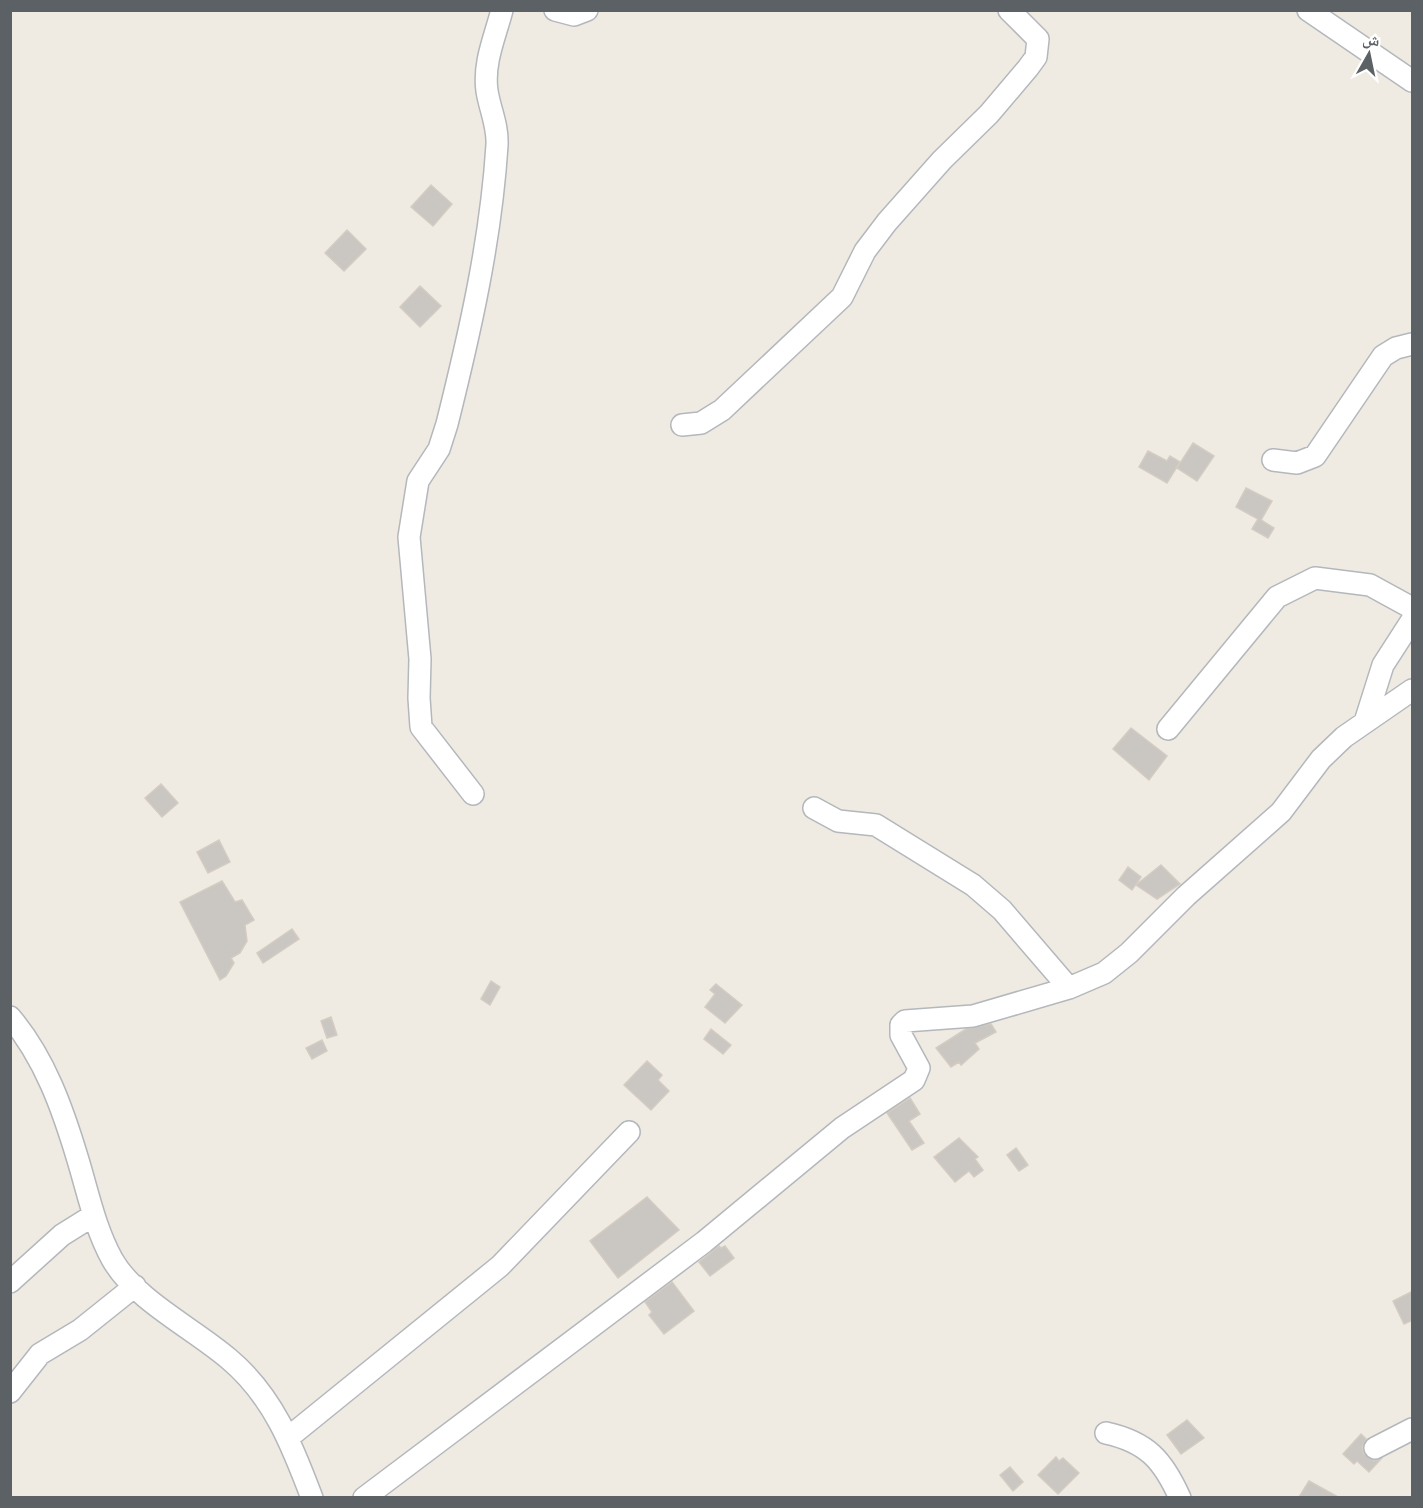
<svg xmlns="http://www.w3.org/2000/svg" width="1423" height="1508" font-family="Overpass,'Noto Naskh Arabic',sans-serif">
<rect width="100%" height="100%" fill="#efebe3"/>
<!-- building -->
<path fill="#cac6c1" stroke="#d4ccc2" stroke-width="1.5" d="M431,185L452,204L433,226L411,207Z
M347,230L366,249L344,271L325,253Z
M420,286L441,306L420,327L400,307Z
M1193,443L1214,456L1197,481L1177,468Z
M1148,451L1167,461L1170,456L1180,462L1167,483L1139,467Z
M1246,488L1272,501L1261,520L1274,528L1268,538L1252,529L1258,519L1236,507Z
M1131,728L1167,756L1149,780L1113,749Z
M161,784L178,803L162,817L145,798Z
M219,840L230,862L208,873L197,852Z
M1161,865L1180,884L1157,899L1136,885Z
M1128,867L1141,877L1132,890L1119,880Z
M222,881L235,902L242,900L254,920L245,925L247,941L240,953L231,958L234,963L226,976L220,980L180,902Z
M292,929L299,939L263,963L257,953Z
M491,981L500,987L490,1005L481,999Z
M716,984L742,1005L725,1023L705,1007L715,994L710,990Z
M331,1017L337,1035L327,1038L321,1021Z
M991,1024L996,1032L975,1043L979,1049L961,1065L959,1062L951,1067L936,1048L966,1029Z
M711,1029L731,1045L723,1054L704,1039Z
M322,1040L327,1051L312,1059L306,1048Z
M647,1061L662,1075L658,1080L669,1091L651,1110L624,1085Z
M910,1098L920,1114L909,1121L924,1143L912,1150L887,1113Z
M959,1138L978,1157L975,1159L983,1170L974,1177L969,1171L955,1182L934,1157Z
M1016,1148L1028,1165L1019,1171L1007,1155Z
M647,1197L679,1230L618,1278L590,1241Z
M719,1246L721,1248L725,1246L734,1258L710,1276L699,1262Z
M672,1282L694,1311L664,1334L649,1315L652,1312L645,1302Z
M1413,1291V1320L1404,1324L1393,1301Z
M1187,1420L1204,1438L1181,1454L1167,1435Z
M1361,1434L1366,1439L1362,1447L1364,1454L1374,1461L1381,1459L1369,1472L1357,1461L1354,1464L1343,1454Z
M1056,1457L1059,1461L1063,1458L1079,1473L1058,1494L1038,1475Z
M1010,1467L1023,1482L1013,1491L1000,1475Z
M1309,1481L1338,1497H1299Z"/>
<g fill="none" stroke-linecap="round" stroke-linejoin="round">
<defs>
<path id="minor" d="M555,10L574,15L587,10
M1308,10L1412,81
M682,425L701,423L722,410L842,297L865,251L887,222L942,160L989,114L1028,68L1036,57L1038,39L1009,10
M1273,460L1297,463L1315,456L1383,356L1396,348L1412,344
M1365,722L1383,665L1412,620
M1168,729L1277,597L1315,578L1370,585L1412,608
M473,794L421,727L419,698L420,659L409,537L418,481L439,449L447,424C470,332 491,240 497,145C498,125 490,110 487,91C483,63 495,37 502,10
M814,808L838,821L876,825L973,885L1002,910L1069,988
M10,1017C45,1058 63,1110 78,1160C88,1193 95,1228 112,1259C135,1300 193,1328 229,1359C273,1396 292,1445 312,1498
M10,1282L62,1235L94,1215
M10,1392L40,1354L80,1330L135,1286
M1106,1433C1147,1442 1163,1460 1180,1498
M289,1437L500,1266L629,1132
M1375,1448L1412,1429
M364,1498L704,1242L842,1128L914,1080L919,1068L901,1035V1025L905,1021L973,1016L1069,988L1104,973L1129,953L1186,896L1281,812L1321,759L1344,737L1412,690"/>
</defs>
<!-- minor casing -->
<use href="#minor" stroke="#b4b7bb" stroke-width="24"/>
<!-- minor -->
<use href="#minor" stroke="#fff" stroke-width="21"/>
</g>
<!-- border -->
<rect width="1423" height="1508" fill="none" stroke="#5c6165" stroke-width="24"/>
<!-- north arrow -->
<g transform="translate(1369 54) rotate(9)" stroke="#ffffff" stroke-width="4.5" paint-order="stroke">
<path d="M0-4.5L10 22L0 15L-10 22Z" fill="#5c6165"/>
<text y="-9" font-size="16" font-weight="bold" text-anchor="middle" fill="#5c6165">ش</text>
</g>
</svg>
